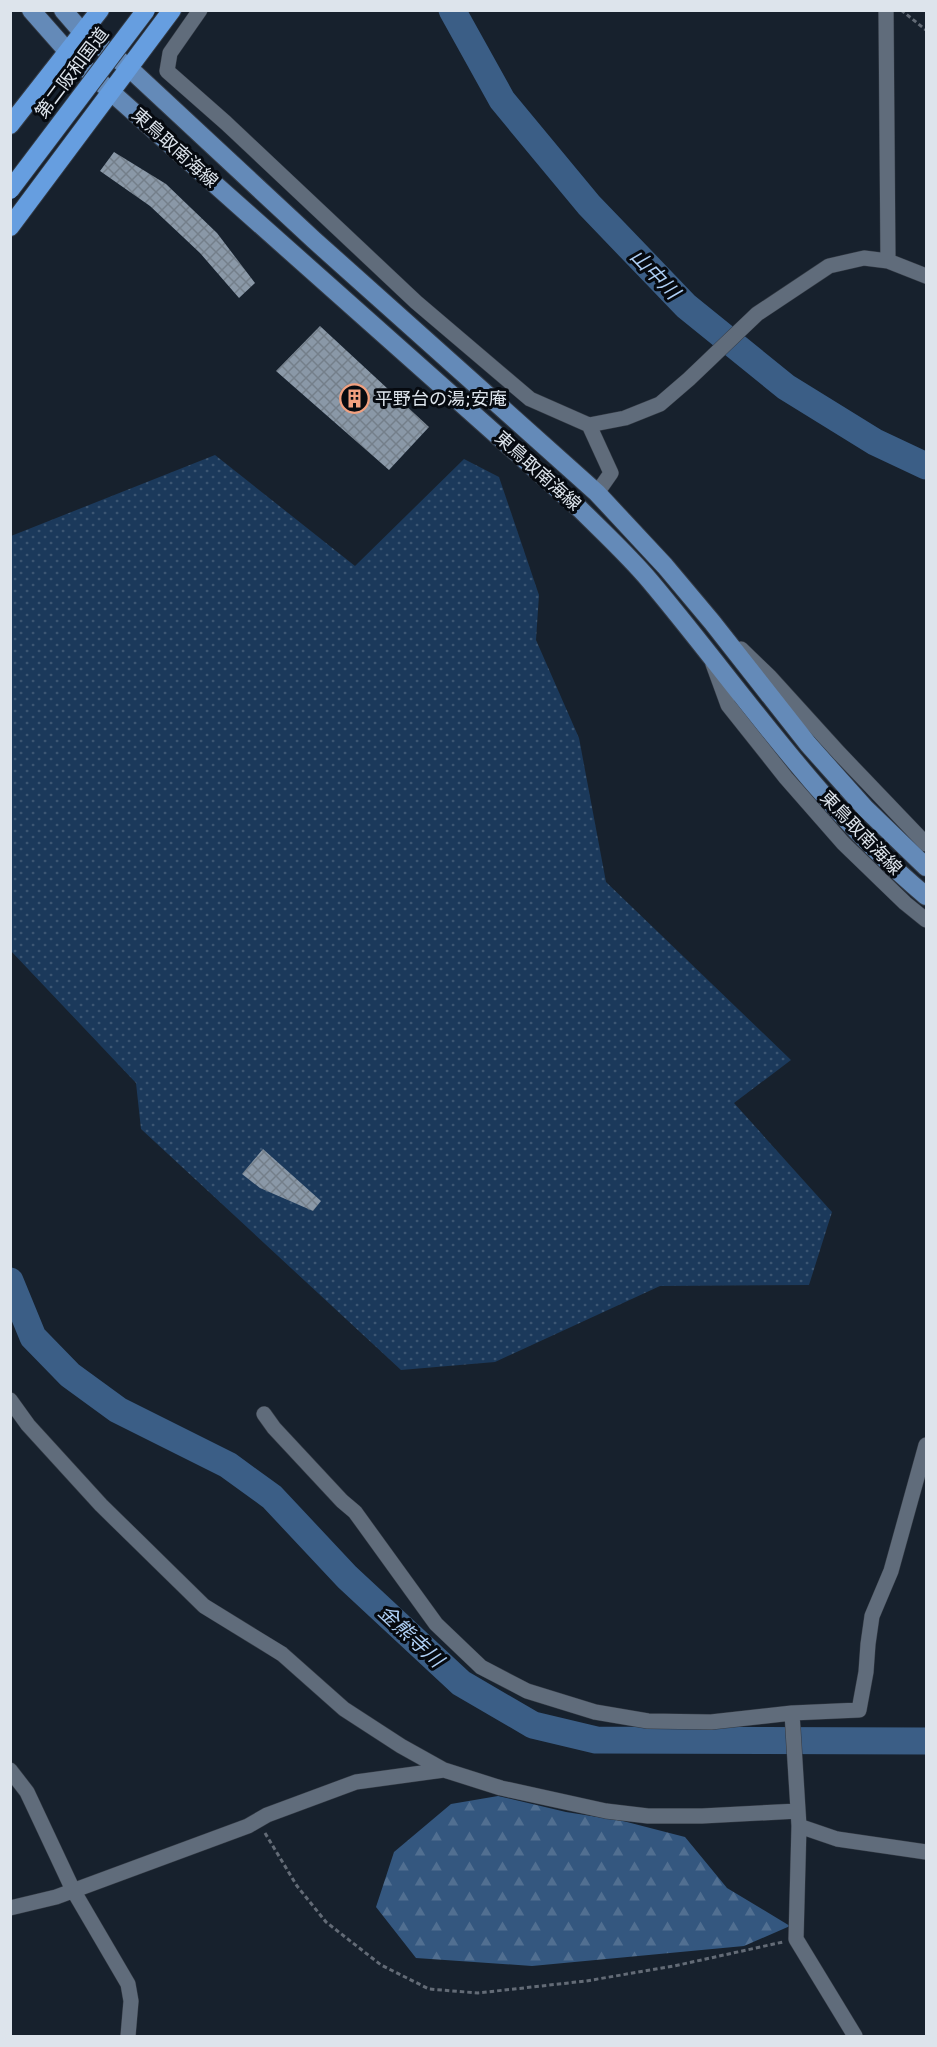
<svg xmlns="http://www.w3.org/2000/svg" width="937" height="2047" font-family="'DejaVu Sans','Noto Sans JP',sans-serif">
<defs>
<pattern id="grass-dots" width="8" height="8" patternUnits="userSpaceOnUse" patternTransform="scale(1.5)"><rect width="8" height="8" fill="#1b395b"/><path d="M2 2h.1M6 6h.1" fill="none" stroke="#3c5673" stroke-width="1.8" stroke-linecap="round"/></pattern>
<pattern id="forest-firs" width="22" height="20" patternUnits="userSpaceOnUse" patternTransform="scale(1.5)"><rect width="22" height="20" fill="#34577f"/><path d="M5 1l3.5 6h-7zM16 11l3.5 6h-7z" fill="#516f91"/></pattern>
<pattern id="building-cross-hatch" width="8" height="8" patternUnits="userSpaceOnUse" patternTransform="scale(1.5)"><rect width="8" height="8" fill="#8a98a7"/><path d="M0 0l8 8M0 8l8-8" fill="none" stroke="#747f8a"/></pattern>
</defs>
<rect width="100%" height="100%" fill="#17212d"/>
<!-- grass -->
<path fill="url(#grass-dots)" d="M215,455L355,566L464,459L499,477L539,595L536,640L579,738L606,882L791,1060L734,1103L832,1212L809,1285L660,1286L495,1362L401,1370L141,1129L136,1083L11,951V536Z"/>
<!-- forest -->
<path fill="url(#forest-firs)" d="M498,1796L566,1812L623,1821L685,1837L727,1888L790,1926L744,1946L532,1966L416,1958L376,1907L394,1852L451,1804Z"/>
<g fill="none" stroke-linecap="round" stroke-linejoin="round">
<!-- river -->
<path stroke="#3b5e86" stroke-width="27" d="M452,10L502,100L589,205L686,306L786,387L875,442L926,466
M10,1281L33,1337L70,1375L118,1410L228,1465L272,1497L347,1577L461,1683L533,1725L596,1740L926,1741"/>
</g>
<!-- building -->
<path fill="url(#building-cross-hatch)" d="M114,152L166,184L217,233L255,283L239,298L200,253L150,206L100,171Z
M320,326L429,427L389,470L276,371Z
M263,1149L321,1201L313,1211L260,1188L242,1174Z"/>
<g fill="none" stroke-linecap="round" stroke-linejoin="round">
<defs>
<path id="minor" d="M200,10L170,53L167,71L226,123L416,302L530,399L589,425L611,473L597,493
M886,10L888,261
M589,425L625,418L660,404L689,379L757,314L829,266L864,258L888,261L926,276
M741,649L770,677L839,753L926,844
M713,664L728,705L786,778L843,843L905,903L926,920
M10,1400L28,1425L101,1505L204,1606L282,1654L344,1709L401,1746L444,1770L501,1788L606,1811L648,1816H702L798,1811
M264,1414L274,1428L342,1501L355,1512L436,1624L481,1667L527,1691L595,1712L648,1721L711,1722L792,1713
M10,1770L27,1792L73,1890L128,1984L131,2001L128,2036
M799,1826L837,1839L926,1852
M10,1908L56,1897L248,1826L267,1815L356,1782L444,1770
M855,2036L796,1939L799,1826L792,1713L859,1710L866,1672L868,1644L872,1616L891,1571L926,1445"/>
<path id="major" d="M31,10L68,52L110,91L580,509C604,533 629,556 650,581C740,688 818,806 926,896
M63,10L82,32L128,67L314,240L597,493L665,566L712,622L808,744L865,808L926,867"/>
<path id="highway" d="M10,125L100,10
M10,227L172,10"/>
</defs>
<!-- minor casing -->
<use href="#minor" stroke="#333a44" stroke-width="16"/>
<!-- major casing -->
<use href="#major" stroke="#333a44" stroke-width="20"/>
<!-- highway casing -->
<use href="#highway" stroke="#333a44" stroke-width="20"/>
<!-- path -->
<path stroke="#636b76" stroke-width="3" stroke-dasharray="4.5 3" stroke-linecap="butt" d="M901,10L926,30
M265,1833L297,1886L326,1922L381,1965L429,1989L478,1993L586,1981L674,1966L783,1942"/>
<!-- minor -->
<use href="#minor" stroke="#606c7b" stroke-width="15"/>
<!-- major -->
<use href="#major" stroke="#648ab8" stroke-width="18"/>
<!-- highway -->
<use href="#highway" stroke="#669ee0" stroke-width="18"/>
<defs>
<path id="highway-bridge" d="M10,190L146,10"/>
</defs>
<!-- highway-bridge casing -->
<use href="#highway-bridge" stroke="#333a44" stroke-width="20" stroke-linecap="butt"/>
<!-- highway-bridge -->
<use href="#highway-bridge" stroke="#669ee0" stroke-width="18"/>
</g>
<!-- icons -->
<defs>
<symbol id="building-ring" viewBox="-11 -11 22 22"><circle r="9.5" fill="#060a10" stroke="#f2a07f" stroke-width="1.5"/><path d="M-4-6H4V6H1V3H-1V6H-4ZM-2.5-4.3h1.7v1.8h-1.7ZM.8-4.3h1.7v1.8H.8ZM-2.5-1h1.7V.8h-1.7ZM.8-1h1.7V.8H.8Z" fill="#f2a07f"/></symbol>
</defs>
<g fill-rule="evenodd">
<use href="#building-ring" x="338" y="382" width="33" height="33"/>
</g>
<g text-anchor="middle" stroke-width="6" stroke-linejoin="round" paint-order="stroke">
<!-- street labels -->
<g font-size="18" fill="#dde4ec" stroke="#060a10">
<text transform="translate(72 73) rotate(-53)" y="6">第二阪和国道</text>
<text transform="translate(175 148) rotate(42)" y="6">東鳥取南海線</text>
<text transform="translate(538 471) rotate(42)" y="6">東鳥取南海線</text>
<text transform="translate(861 833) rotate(46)" y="6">東鳥取南海線</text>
</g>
<!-- poi labels -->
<g font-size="18" fill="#dde4ec" stroke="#060a10" text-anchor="start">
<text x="375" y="405">平野台の湯;安庵</text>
</g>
<!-- water labels -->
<g font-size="20" font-style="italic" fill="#afd0f6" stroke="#060a10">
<text transform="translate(655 274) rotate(46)" y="7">山中川</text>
<text transform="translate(411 1636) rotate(43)" y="7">金熊寺川</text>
</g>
</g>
<!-- border -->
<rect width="937" height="2047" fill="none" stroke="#dde4ec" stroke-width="24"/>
</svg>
